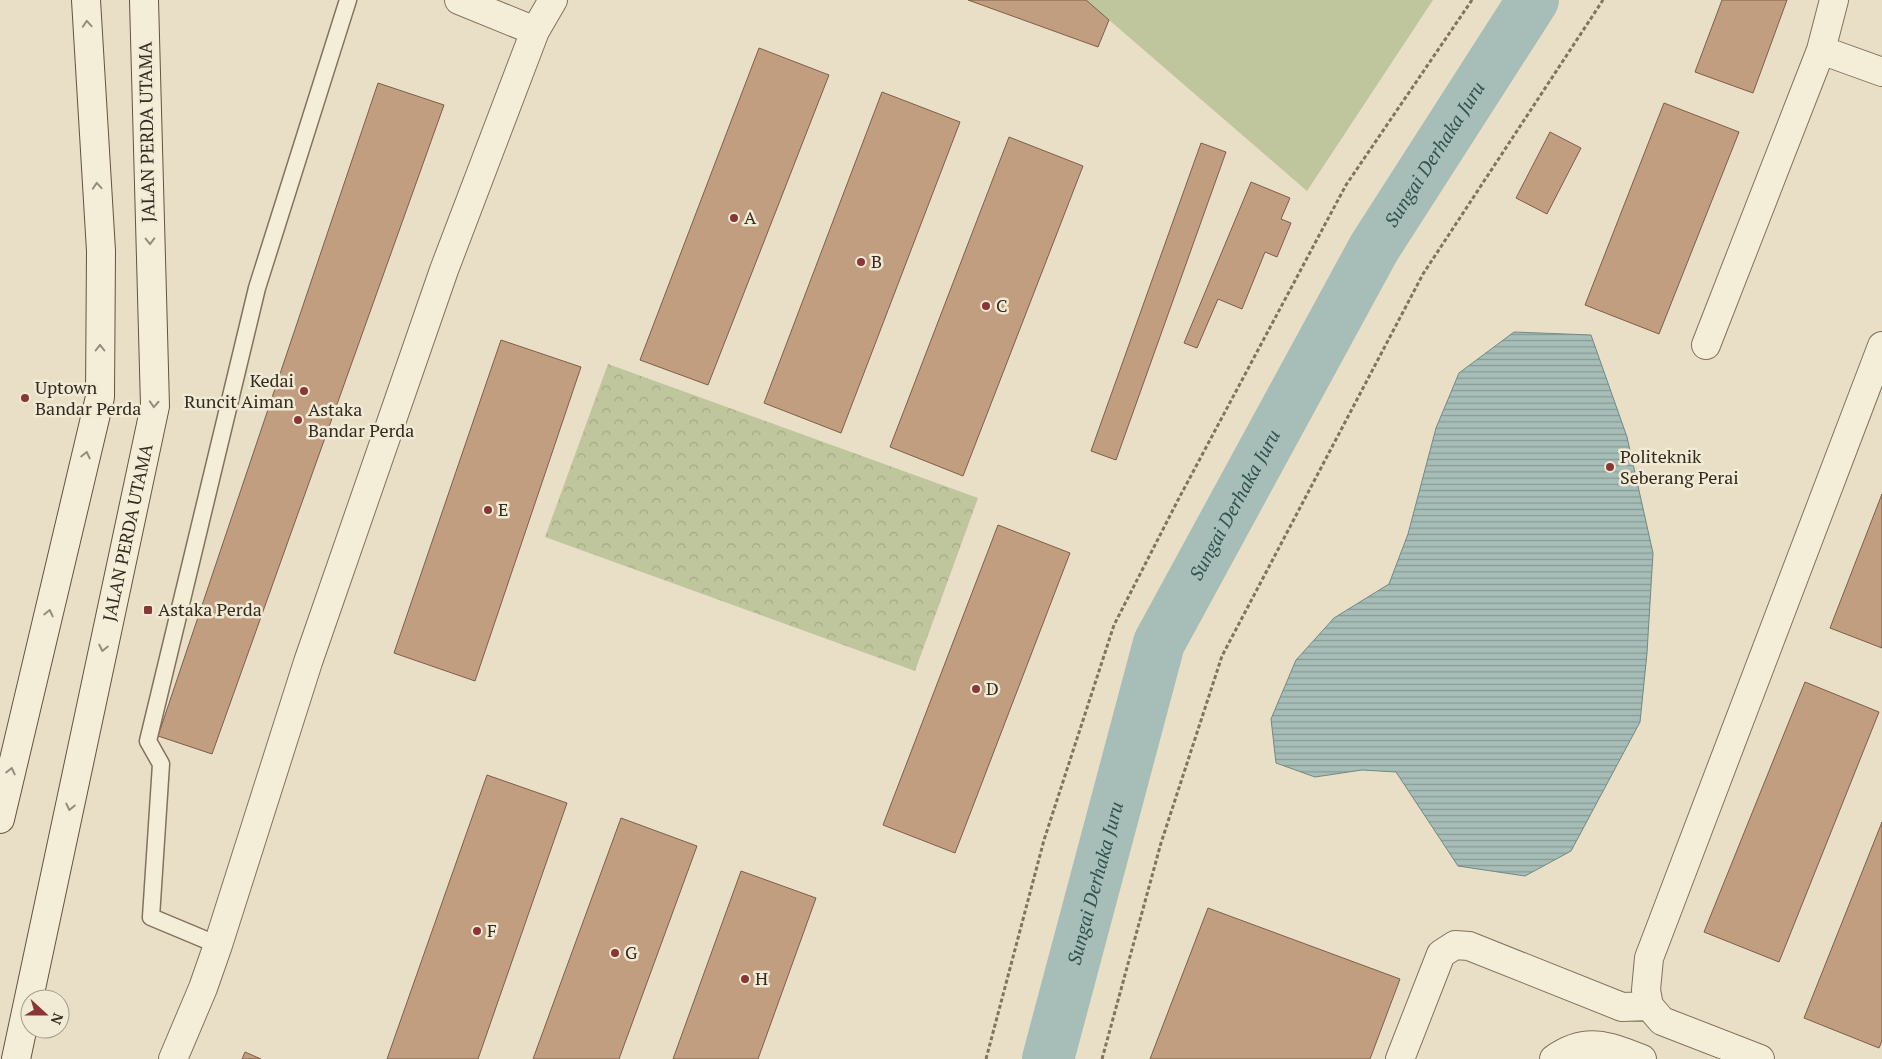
<svg xmlns="http://www.w3.org/2000/svg" width="1882" height="1059" font-family="'PT Serif',serif">
<defs>
<pattern id="park-crowns" width="20" height="18" patternUnits="userSpaceOnUse" patternTransform="scale(1.25)"><rect width="20" height="18" fill="#bfc59c"/><path d="M2 6a3 3 0 1 1 6 0M12 15a3 3 0 1 1 6 0" fill="none" stroke="#a5a986"/></pattern>
<pattern id="water-rules" width="6" height="5" patternUnits="userSpaceOnUse" patternTransform="scale(1.25)"><rect width="6" height="5" fill="#a7bdb7"/><path d="M0 2.5h6" fill="none" stroke="#899a94"/></pattern>
</defs>
<rect width="100%" height="100%" fill="#e9dfc6"/>
<!-- grass -->
<path fill="#bfc59c" d="M1086,0H1433L1307,191Z"/>
<!-- park -->
<path fill="url(#park-crowns)" d="M608,364L978,498L915,671L545,537Z"/>
<!-- water -->
<path fill="url(#water-rules)" stroke="#6f8a84" d="M1514,332L1591,335L1627,437L1653,553L1647,653L1640,722L1571,851L1525,876L1458,866L1396,772L1362,770L1315,777L1276,763L1271,719L1296,660L1334,618L1389,584L1408,534L1436,428L1459,373Z"/>
<g fill="none" stroke-linecap="round" stroke-linejoin="round">
<!-- river -->
<path stroke="#a7bdb7" stroke-width="52" id="s1" d="M1048,1059L1159,643L1374,248L1533,0"/>
</g>
<!-- building -->
<path fill="#c29e81" stroke="#7e5e47" d="M968,0H1086L1109,20L1098,47Z
M1722,0H1787L1753,93L1695,72Z
M759,48L829,75L708,385L640,360Z
M378,83L444,105L212,754L158,736Z
M882,92L960,122L841,433L764,403Z
M1664,103L1739,132L1659,334L1585,305Z
M1550,132L1581,148L1547,214L1516,198Z
M1009,137L1083,166L963,476L890,447Z
M1201,143L1226,152L1116,460L1091,451Z
M1251,182L1290,198L1281,219L1291,223L1277,257L1265,252L1242,309L1218,299L1197,348L1184,343Z
M501,340L581,367L475,681L394,653Z
M1882,494V648L1830,628Z
M998,525L1070,553L955,853L883,825Z
M1805,682L1879,712L1779,962L1704,932Z
M487,775L567,803L478,1059H387Z
M621,818L697,846L619,1059H533Z
M1882,822V1041L1879,1048L1804,1018Z
M741,871L816,898L758,1059H673Z
M1208,908L1400,979L1370,1059H1150Z
M245,1052L261,1059H242Z"/>
<g fill="none" stroke-linecap="round" stroke-linejoin="round">
<defs>
<path id="lane" d="M218,945L151,917L161,764L148,741L257,288L348,0"/>
<path id="street" d="M459,0L535,31
M1821,50L1882,72
M1706,345L1821,50L1834,0
M173,1059L203,988L218,945L308,662L444,270L535,31L553,0
M1400,1059L1441,954L1455,945L1469,946L1622,1007L1649,1006
M1554,1059C1586,1036 1609,1046 1642,1059
M1760,1059L1662,1021L1649,1006L1646,990L1649,958L1882,346"/>
<g id="secondary">
<path d="M0,819L100,397L101,251L86,0"/>
<path id="s2" d="M16,1059L155,406L144,0"/>
</g>
</defs>
<!-- lane casing -->
<use href="#lane" stroke="#82725e" stroke-width="19"/>
<!-- street casing -->
<use href="#street" stroke="#82725e" stroke-width="30"/>
<!-- secondary casing -->
<use href="#secondary" stroke="#645341" stroke-width="30"/>
<!-- path -->
<path stroke="#82725e" stroke-width="3" stroke-dasharray="4 2.5" stroke-linecap="butt" d="M986,1059L1044,840L1114,625L1178,500L1346,185L1472,0
M1102,1059L1161,843L1222,656L1423,274L1603,0"/>
<!-- lane -->
<use href="#lane" stroke="#f4edd8" stroke-width="16"/>
<!-- street -->
<use href="#street" stroke="#f4edd8" stroke-width="28"/>
<!-- secondary -->
<use href="#secondary" stroke="#f4edd8" stroke-width="28"/>
</g>
<!-- one-way arrows -->
<defs><path id="oneway-chevron" d="M-2-3.5L2.5 0L-2 3.5" fill="none" stroke-width="1.6" stroke-linecap="round" stroke-linejoin="round" transform="scale(1.25)"/></defs>
<g stroke="#948c7c">
<use href="#oneway-chevron" transform="translate(87 24) rotate(-94)"/>
<use href="#oneway-chevron" transform="translate(97 186) rotate(-94)"/>
<use href="#oneway-chevron" transform="translate(150 241) rotate(89)"/>
<use href="#oneway-chevron" transform="translate(100 348) rotate(-90)"/>
<use href="#oneway-chevron" transform="translate(154 404) rotate(93)"/>
<use href="#oneway-chevron" transform="translate(86 455) rotate(-77)"/>
<use href="#oneway-chevron" transform="translate(49 613) rotate(-77)"/>
<use href="#oneway-chevron" transform="translate(103 648) rotate(102)"/>
<use href="#oneway-chevron" transform="translate(11 771) rotate(-77)"/>
<use href="#oneway-chevron" transform="translate(70 807) rotate(102)"/>
</g>
<!-- markers -->
<g fill="#893736" stroke="#f1ead5" stroke-width="2">
<circle cx="734" cy="218" r="5"/>
<circle cx="861" cy="262" r="5"/>
<circle cx="986" cy="306" r="5"/>
<circle cx="304" cy="391" r="5"/>
<circle cx="25" cy="398" r="5"/>
<circle cx="298" cy="420" r="5"/>
<circle cx="1610" cy="467" r="5"/>
<circle cx="488" cy="510" r="5"/>
<rect x="143" y="605" width="10" height="10" rx="2.5"/>
<circle cx="976" cy="689" r="5"/>
<circle cx="477" cy="931" r="5"/>
<circle cx="615" cy="953" r="5"/>
<circle cx="745" cy="979" r="5"/>
</g>
<g text-anchor="middle" stroke-width="5" stroke-linejoin="round" paint-order="stroke">
<!-- street labels -->
<g font-size="18" fill="#342a20" stroke="#f1ead5">
<text transform="translate(147 132) rotate(-91)" y="6">JALAN PERDA UTAMA</text>
<text dy="6" stroke="none"><textPath href="#s2" startOffset="538">JALAN PERDA UTAMA</textPath></text>
</g>
<!-- poi labels -->
<g font-size="18" fill="#342a20" stroke="#f1ead5" text-anchor="start">
<text x="744" y="224">A</text>
<text x="871" y="268">B</text>
<text x="996" y="312">C</text>
<text x="294" y="387" text-anchor="end">Kedai<tspan x="294" dy="21">Runcit Aiman</tspan></text>
<text x="35" y="394">Uptown<tspan x="35" dy="21">Bandar Perda</tspan></text>
<text x="308" y="416">Astaka<tspan x="308" dy="21">Bandar Perda</tspan></text>
<text x="1620" y="463">Politeknik<tspan x="1620" dy="21">Seberang Perai</tspan></text>
<text x="498" y="516">E</text>
<text x="158" y="616">Astaka Perda</text>
<text x="986" y="695">D</text>
<text x="487" y="937">F</text>
<text x="625" y="959">G</text>
<text x="755" y="985">H</text>
</g>
<!-- water labels -->
<g font-size="19" font-style="italic" fill="#315250" stroke="#f1ead5">
<text dy="7" stroke="none"><textPath href="#s1" startOffset="992">Sungai Derhaka Juru</textPath></text>
<text dy="7" stroke="none"><textPath href="#s1" startOffset="588">Sungai Derhaka Juru</textPath></text>
<text dy="7" stroke="none"><textPath href="#s1" startOffset="182">Sungai Derhaka Juru</textPath></text>
</g>
</g>
<!-- north arrow -->
<g transform="translate(45 1014) rotate(111)"><circle r="24" fill="#f1ead5" stroke="#a59d8d"/>
<path d="M0-4L9 19L0 12L-9 19Z" fill="#893736"/>
<text y="-8" font-size="14" font-weight="bold" text-anchor="middle" fill="#342a20">N</text>
</g>
</svg>
